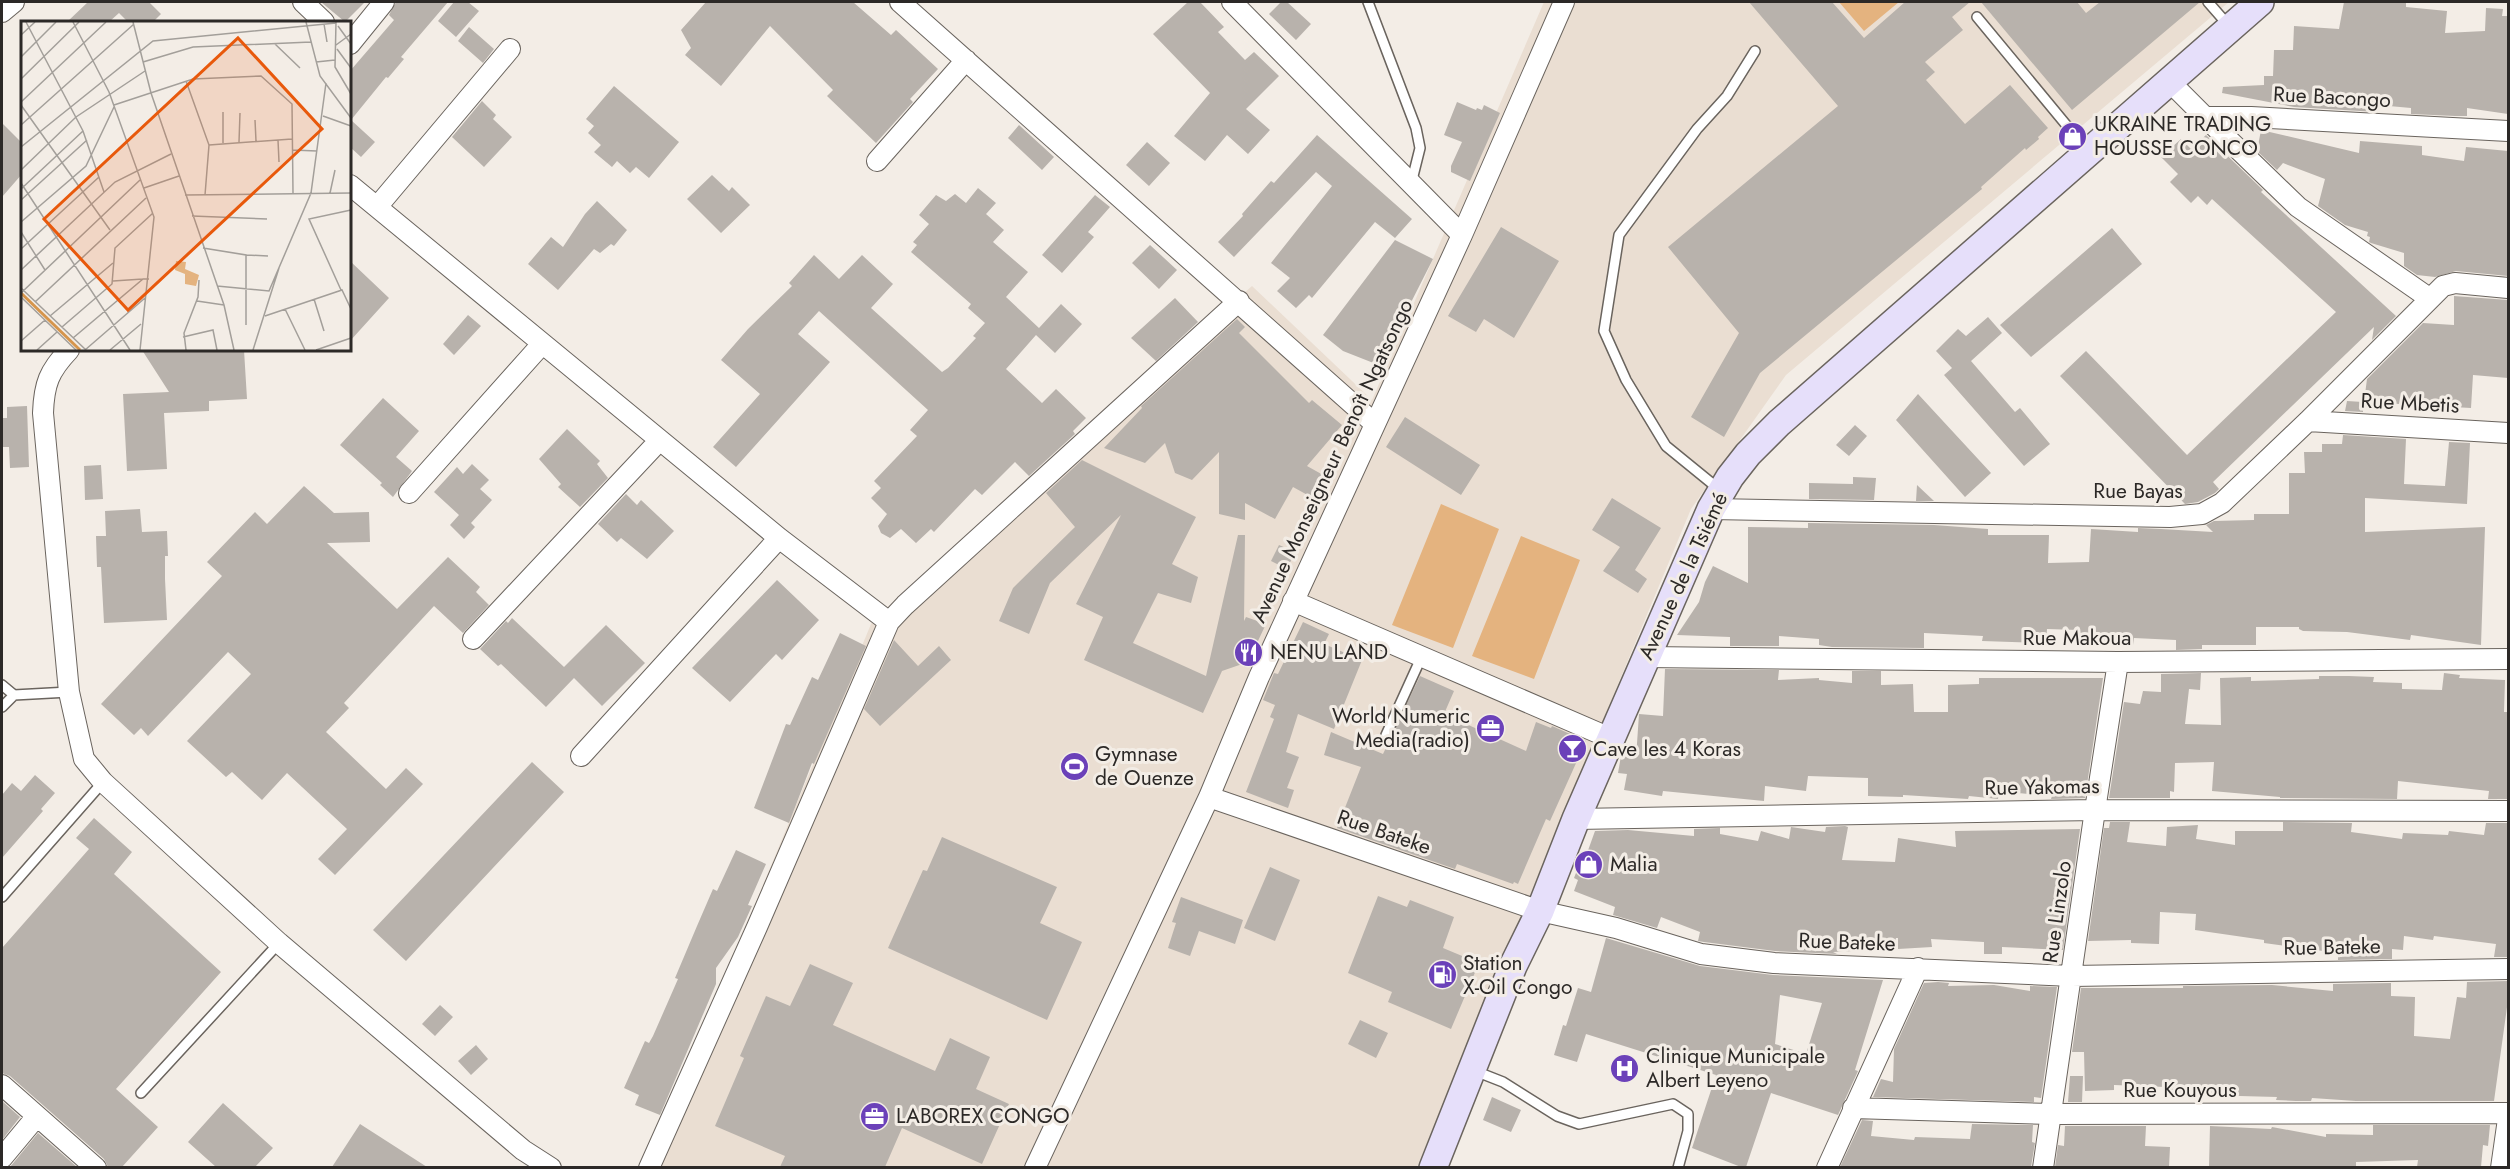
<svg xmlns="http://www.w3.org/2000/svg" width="2510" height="1169" font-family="Jost,sans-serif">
<rect width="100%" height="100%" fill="#f3ede6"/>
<!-- built -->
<path fill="#eaded2" d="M1544,2H2229L1786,375L1691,509L1417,1167L646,1168L871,624L1252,286L1372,400Z"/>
<!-- green -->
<path fill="#e4b37f" d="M1839,2H1899L1864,31Z
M1441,504L1499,529L1453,648L1392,625Z
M1521,536L1580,560L1534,679L1472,656Z"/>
<!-- building -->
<path fill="#b8b2ac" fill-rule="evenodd" d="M88,2H149L161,14L153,22H128L119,13L109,22H67Z
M321,2H365L345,22Z
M396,2H448L401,57L404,59L388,78L386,77L351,120L375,142L361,157L350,147V71L394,20L389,15Z
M454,2H468L479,11L456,37L438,21Z
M706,2H853L891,35L896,30L938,69L910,99L913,102L876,143L827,96L833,90L770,26L721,86L685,55L691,48L681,30Z
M1188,2H1200L1224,27L1218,32L1245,60L1254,52L1279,76L1246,109L1270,130L1248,154L1227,135L1205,161L1174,136L1210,93L1153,34Z
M1281,2H1287L1311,24L1296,40L1269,14Z
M1749,2H1832L1864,38L1905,2H1970L1952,17L1963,30L1925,62L1935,72L1926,80L1965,124L2010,85L2048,128L2038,137L2039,139L2026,150L2025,148L1981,187L1982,189L1760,373L1724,437L1691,417L1739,333L1668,247L1838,106Z
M1981,2H2077L2086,13L2100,2H2200L2072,110Z
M2344,2H2388L2406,3V7L2447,11L2445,33L2485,31L2486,8L2503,9L2502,16H2508V114L2467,108V116H2455L2411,114V108L2378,105L2377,112L2294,107L2222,93L2223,87L2264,85V76H2273L2274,50H2293L2294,26L2339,29Z
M469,27L494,49L483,63L458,41Z
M614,86L679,142L649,178L636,167L630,173L617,161L612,167L594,152L601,145L588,133L594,126L586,119Z
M482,101L496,115L493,119L512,137L484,167L452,137Z
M1457,102L1476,110L1477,108L1482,110L1484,105L1500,113L1470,181L1451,172V166L1462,142L1444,135Z
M2,123L22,143V174L2,197Z
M1019,125L1054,157L1042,170L1008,138Z
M2261,130L2359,153L2360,141L2422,146V155L2464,161L2466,147L2508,151V276L2456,271L2435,277L2417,275L2404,266V253L2371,243L2369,242L2370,237L2367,236L2368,232L2345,225L2318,206L2325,179L2283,163L2277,170L2257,151Z
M1317,135L1412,219L1395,238L1375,222L1312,298L1309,295L1296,308L1277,291L1290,278L1271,263L1332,186L1316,172L1234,257L1218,242L1243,216L1242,214L1271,181L1274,183Z
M2206,135L2263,190L2261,192L2396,316L2372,340L2374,327L2213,482L2219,489L2215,493L2198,502L2185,504L2060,376L2086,351L2187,455L2336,312L2212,199L2207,205L2198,196L2191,203L2170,182L2178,174L2161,157L2181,139L2191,149Z
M1147,142L1170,163L1149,186L1126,165Z
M712,175L729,191L732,187L750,205L721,233L687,199Z
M978,188L996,203L986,214L1004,230L993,242L1028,272L1006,297L1039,328L1061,304L1082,324L1055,353L1036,335L1006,369L1042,403L1056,389L1086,418L1073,431L1075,434L1029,476L1015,462L982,495L975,489L934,532L931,529L916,543L901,529L890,538L881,533L878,526L887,514L871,498L881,488L874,481L917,436L910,430L928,410L819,311L798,334L830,362L736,467L713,447L760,394L721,360L748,329L792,286L789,283L814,255L839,279L862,255L893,284L871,308L942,372L948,368L976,338L973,336L985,323L968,308L971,304L911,252L917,245L913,242L929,224L919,215L936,195L946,201L955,194L966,203Z
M1095,195L1110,207L1088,232L1094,237L1062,273L1042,255Z
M597,201L627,230L614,246L611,244L600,253L594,249L558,290L528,264L551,237L563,247L585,214Z
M1501,227L1559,261L1514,338L1484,319L1476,332L1448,316Z
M2112,228L2142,264L2031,357L2000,325Z
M1395,240L1433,259L1399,326L1392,323L1376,364L1343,351L1323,335Z
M1150,245L1177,270L1159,289L1132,263Z
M350,261L389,298L350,341Z
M2454,296L2508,300V378L2473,375L2471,408L2364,402L2367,379L2423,323L2454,325Z
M1175,298L1198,322L1156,361L1131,338Z
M468,315L481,326L454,355L443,344Z
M1988,317L2002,333L1971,361L2015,412L2020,408L2050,444L2024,466L1944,375L1952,368L1936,351L1958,329L1966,336Z
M1237,319L1245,327L1239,333L1309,403L1312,400L1342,425L1307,466L1325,476L1313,498L1293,487L1275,519L1245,503V520L1219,514V452L1192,480L1175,473L1165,443L1145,463L1104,448L1142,408L1141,406Z
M142,350H244L247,399L209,401V411L164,413L167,469L127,471L123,394L169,392Z
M1918,394L1991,473L1965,497L1896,420Z
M383,398L419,431L396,457L412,471L393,497L380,485L382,483L340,445Z
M2347,401L2363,402V412L2345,411Z
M27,406L29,467L10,468L9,447H2V418H7V407Z
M1405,417L1480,465L1461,495L1386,447Z
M1855,425L1867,436L1849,456L1836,445Z
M567,429L600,461L597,464L608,478L580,507L558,487L561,484L539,459Z
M2343,435L2406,439L2404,484L2445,486L2449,442L2470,443L2467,504L2365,498V532L2485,527L2481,645L2411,635L2410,640L2347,632L2303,631L2299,629V627H2256V645H2202V649L2176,650V640L2134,638L2133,645L2078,640V630L2047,629L2046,643L1982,641L1983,636L1924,633V648L1832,647L1819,645V639L1779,636V646H1730V637L1677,635L1699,602L1705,582L1713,566L1748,583V527L1808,528V523L1934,525L1988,529V535H2049L2048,563L2089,562L2091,529L2138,532V528L2161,529L2213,532L2206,525L2214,521L2254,520V514H2289V473H2305L2304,452H2322V444H2342Z
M1082,460L1196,517L1172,564L1198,577L1191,603L1158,593L1133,643L1206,676L1238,535H1245L1244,621L1246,617L1266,624L1248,662L1222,671L1203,713L1084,660L1103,617L1076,604L1121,515L1050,583L1029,634L999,621L1013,588L1075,527L1046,493Z
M472,464L489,480L480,489L492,500L471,523L475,527L464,539L450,525L459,515L434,492L457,467L463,474Z
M101,465L103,499L85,500L84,466Z
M1853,477L1876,478L1874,500L1809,499V483L1853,484Z
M1917,485L1934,501H1916Z
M304,486L334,513L369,512L370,542L327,543L397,609L448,557L480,587L476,592L489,605L463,633L434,606L344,703L349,708L326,732L386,789L406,768L423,784L335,875L318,859L347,829L287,773L262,800L232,772L226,777L187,741L251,674L228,652L148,736L141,728L134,735L101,704L222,576L207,562L255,512L267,524Z
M626,494L637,505L641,500L674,531L647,559L621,538L617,542L598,524Z
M1612,498L1661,528L1635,570L1647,579L1638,593L1603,571L1620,547L1592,530Z
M140,509L142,532L167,531L168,556H165V579L167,620L104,623L101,567H97L96,536H106L105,511Z
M1279,545L1295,552L1287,569L1271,561Z
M777,580L819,620L782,660L776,654L730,702L692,668Z
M512,618L564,667L606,625L645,663L602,706L574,678L546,707L501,664L498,666L480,649L506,621L508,623Z
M1303,622L1329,634L1324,644L1362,660L1334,729L1298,714L1286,752L1299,757L1287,788L1294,790L1288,808L1246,792L1274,719L1270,717L1275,705L1263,700L1274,673L1278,674Z
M840,633L866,646L814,764L812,763L789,823L754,808L786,724L790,725L812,677L818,680Z
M894,640L918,666L939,646L951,660L880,726L864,709Z
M1665,669L1779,670L1778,680L1819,678V680L1852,683V671H1881V685L1913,684L1914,712H1948V685L1979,684V678H2103L2085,798L2051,799L2052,796L2018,793H1999L1998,799L1969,796L1968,799L1903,795V797L1868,796V778L1808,776L1806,791L1765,786L1764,801L1663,791L1662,796L1624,790L1627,774L1618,773L1621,756L1636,758L1639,714L1663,716Z
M2201,673L2200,690L2189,689L2185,724L2221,725L2220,678L2251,677V681L2319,679V676H2349L2374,677L2373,682L2402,683V689L2442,690L2444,673L2460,675L2459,678L2505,680L2504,712H2508V799H2488L2489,791L2398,781L2397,799L2280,798V797L2212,791L2214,762L2175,763L2174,792L2170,791V798H2109L2124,702L2140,704L2143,691L2161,692V674Z
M1420,676L1454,691L1444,714L1526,751L1536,722L1551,728L1552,726L1586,741L1550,821L1546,819L1518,884L1514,882L1513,884L1457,864L1455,869L1337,828L1361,767L1324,755L1331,732L1383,754Z
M532,762L564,792L406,961L373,930Z
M35,775L55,793L41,809L43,811L2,858V795L12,783L21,791Z
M94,818L132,852L114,874L221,972L116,1089L158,1127L122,1167H108L104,1159L10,1076L2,1073V948L89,849L76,838Z
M2110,822H2130L2127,842L2166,846L2167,827L2198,825L2196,839L2235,845V831H2283V822L2352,823L2351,832L2402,839L2403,833L2448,835L2449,831L2484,835L2486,823H2508V957H2494L2496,944L2434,936L2433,940L2404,936L2403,950L2392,949V959L2338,960V953L2264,943V940L2195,930L2196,914L2160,912L2159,944L2131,943V940L2088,941L2104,828H2109Z
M1845,826L1848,827L1842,860L1895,862L1898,838L1956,847L1955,831L2080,829L2063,950L2002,947V954H1984V942L1931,939L1932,947L1898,949V938H1896L1893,949L1833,952L1837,954L1775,951L1704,942L1698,941L1700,932L1661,917L1657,928L1613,915L1615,907L1574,891L1578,880L1574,878L1583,855L1586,856L1595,831L1628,830L1694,836V829L1720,828V834L1758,841L1761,831L1789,839L1791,827L1825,832L1826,827Z
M942,837L1057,887L1040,923L1082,942L1047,1020L888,948L923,870L927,871Z
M736,850L766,864L748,905L752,906L738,937L716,968V984L660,1115L635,1105L639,1095L624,1088L645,1041L649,1043L653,1036L678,979L675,978L697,926L713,889L717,891Z
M1270,867L1300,880L1275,941L1244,928Z
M1378,896L1407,907L1410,900L1454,917L1443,948L1479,963L1451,1029L1388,1002L1392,992L1348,973Z
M1181,897L1243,920L1235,944L1199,931L1190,956L1168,948L1176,923L1172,922Z
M1606,938L1700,966L1773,975L1883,980L1855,1070L1858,1071L1838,1115L1771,1093L1746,1167H1741L1692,1148L1716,1075L1586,1034L1577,1062L1554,1055L1563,1025L1566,1026L1578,988L1591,992ZM1780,995L1822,1003L1806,1054L1775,1044Z
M810,964L853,983L833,1025L935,1071L950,1038L990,1057L976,1089L1009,1104L982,1164L902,1128L885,1167H780L785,1156L715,1126L744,1058L740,1056L766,996L790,1006Z
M2508,981V1000L2494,1101H2356L2312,1098L2311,1101H2296L2276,1100L2277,1097L2202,1095L2201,1098L2164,1094L2165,1087L2114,1085V1090L2085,1091L2084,1052H2072L2081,988H2183V986L2272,985L2333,991V984L2391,983V996L2415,997L2414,1036L2450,1039L2457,997L2466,998L2467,982Z
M1938,982L1949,983L1948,986L1994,985L2030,991V986L2057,987L2041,1098L2034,1097V1102L1873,1097L1881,1079L1893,1082L1894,1049L1924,983Z
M440,1005L453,1017L435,1036L422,1024Z
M1360,1020L1388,1033L1376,1058L1348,1044Z
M476,1045L488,1059L471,1075L458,1061Z
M2070,1076H2083L2082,1102H2068Z
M1492,1097L1521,1110L1511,1132L1483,1120Z
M2,1101L20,1117L2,1140Z
M223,1103L273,1148L255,1167H216L188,1142Z
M1862,1120L1873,1121L1871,1136L1914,1140L1915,1137L1970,1139L1972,1124L2033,1125L2032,1142L2035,1143L2031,1167H1840Z
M360,1124L427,1167H332Z
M2373,1125H2490L2488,1146L2483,1145L2481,1167H2417L2418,1160L2356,1162V1167H2209L2210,1126L2271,1129L2272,1127L2326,1137V1134L2373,1135Z
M2065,1126H2146L2145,1146L2170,1147L2169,1167H2055L2058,1145L2064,1146Z
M38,1133L77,1167H10Z"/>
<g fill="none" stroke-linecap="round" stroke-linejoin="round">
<defs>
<path id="service" d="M1368,2L1416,128L1420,148L1411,184
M2208,2L2229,26
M1977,17L2087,150
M1720,490L1666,446L1626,380L1604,331L1619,235L1697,129L1727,96L1755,51
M2,685L14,695
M2,707L14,695L69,692
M1386,735L1421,658
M2,897L103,782
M1475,1071L1503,1082L1557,1116L1579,1124L1673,1104L1688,1114V1131L1678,1168
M141,1093L279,943"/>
<path id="minor" d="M303,2L324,22
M900,2L1375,424
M1232,2L1462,235
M2,12L14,2
M350,44L384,2
M2169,81L2205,117H2251L2508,131
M2205,117L2298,207L2429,298
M877,161L966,60
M350,185L779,538L889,622
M377,207L510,49
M69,350C49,371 44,384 43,413L69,692L84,759L103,782L279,943L523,1150L551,1168
M2308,421L2508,433
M409,493L542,344
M1711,509L2170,517L2202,514L2222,503L2308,421L2443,286L2455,283L2508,288
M1293,601L1610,738
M473,639L659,441
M1646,657L2118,662L2508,659
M581,756L779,538
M1209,797L1540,911L1616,928L1701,954L1774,963L2072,976L2508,969
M1576,819L2095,810L2508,811
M2,1085L96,1168
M1853,1108L2050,1114L2508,1113
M2,1158L37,1116
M649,1168L757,927L889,622L905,605L1239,301
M1035,1168L1209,797L1259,677L1462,235L1564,2
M1827,1168L1918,968
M2043,1168L2095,810L2118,662
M2501,1168L2508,1119"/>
<path id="secondary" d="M1433,1168L1513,966L1540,911L1576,819L1711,509L1730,477L1748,454L1779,423L2260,2"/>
</defs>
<!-- service casing -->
<use href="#service" stroke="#6a645e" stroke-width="12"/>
<!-- minor casing -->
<use href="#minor" stroke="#6a645e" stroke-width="22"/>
<!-- secondary casing -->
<use href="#secondary" stroke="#6a645e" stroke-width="30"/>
<!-- service -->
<use href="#service" stroke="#fff" stroke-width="9"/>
<!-- minor -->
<use href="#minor" stroke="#fff" stroke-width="20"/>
<!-- secondary -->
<use href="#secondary" stroke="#e6dffa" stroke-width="27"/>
</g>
<!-- icons -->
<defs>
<symbol id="shop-disc" viewBox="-11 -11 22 22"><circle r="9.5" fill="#6b41b9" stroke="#f3ede6"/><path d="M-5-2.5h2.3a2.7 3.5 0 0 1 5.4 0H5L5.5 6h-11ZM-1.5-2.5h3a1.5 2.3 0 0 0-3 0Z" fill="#fff"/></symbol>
<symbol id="restaurant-disc" viewBox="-11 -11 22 22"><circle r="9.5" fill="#6b41b9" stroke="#f3ede6"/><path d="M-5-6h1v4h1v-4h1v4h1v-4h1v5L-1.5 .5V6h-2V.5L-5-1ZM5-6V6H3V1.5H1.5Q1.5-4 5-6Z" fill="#fff"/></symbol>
<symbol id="office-disc" viewBox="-11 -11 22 22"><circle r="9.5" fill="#6b41b9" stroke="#f3ede6"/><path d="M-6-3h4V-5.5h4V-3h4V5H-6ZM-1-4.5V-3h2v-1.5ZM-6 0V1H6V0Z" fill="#fff"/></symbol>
<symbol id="bar-disc" viewBox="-11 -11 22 22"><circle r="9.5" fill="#6b41b9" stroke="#f3ede6"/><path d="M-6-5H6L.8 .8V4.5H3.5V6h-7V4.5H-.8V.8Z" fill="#fff"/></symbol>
<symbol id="stadium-disc" viewBox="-11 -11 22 22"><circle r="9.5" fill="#6b41b9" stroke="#f3ede6"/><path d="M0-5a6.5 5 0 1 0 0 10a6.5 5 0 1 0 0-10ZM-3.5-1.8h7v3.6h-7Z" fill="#fff"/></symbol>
<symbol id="fuel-disc" viewBox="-11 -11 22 22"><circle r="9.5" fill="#6b41b9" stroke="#f3ede6"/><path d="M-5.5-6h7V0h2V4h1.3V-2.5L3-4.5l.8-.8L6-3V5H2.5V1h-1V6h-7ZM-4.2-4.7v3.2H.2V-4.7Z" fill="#fff"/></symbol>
<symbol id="hospital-disc" viewBox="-11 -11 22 22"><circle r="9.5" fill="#6b41b9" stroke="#f3ede6"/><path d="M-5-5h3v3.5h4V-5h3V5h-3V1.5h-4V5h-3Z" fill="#fff"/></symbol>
</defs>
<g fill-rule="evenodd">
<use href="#shop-disc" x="2056" y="120" width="33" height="33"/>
<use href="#restaurant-disc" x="1232" y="636" width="33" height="33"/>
<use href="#office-disc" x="1474" y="712" width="33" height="33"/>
<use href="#bar-disc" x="1556" y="732" width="33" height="33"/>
<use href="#stadium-disc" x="1058" y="750" width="33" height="33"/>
<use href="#shop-disc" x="1572" y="848" width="33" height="33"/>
<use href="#fuel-disc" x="1426" y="958" width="33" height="33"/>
<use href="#hospital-disc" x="1608" y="1052" width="33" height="33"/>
<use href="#office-disc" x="858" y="1100" width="33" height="33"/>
</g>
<g text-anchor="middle" stroke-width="6" stroke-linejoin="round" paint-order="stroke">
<!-- street labels -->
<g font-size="21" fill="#2c2927" stroke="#f3ede6">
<text transform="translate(2332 97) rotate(3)" y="7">Rue Bacongo</text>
<text transform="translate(2410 403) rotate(3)" y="7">Rue Mbetis</text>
<text transform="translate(1332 461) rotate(-65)" y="7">Avenue Monseigneur Benoît Ngatsongo</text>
<text x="2138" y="498">Rue Bayas</text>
<text transform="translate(1683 576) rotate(-65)" y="7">Avenue de la Tsiémé</text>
<text x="2077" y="645">Rue Makoua</text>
<text transform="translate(2042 787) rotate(-1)" y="7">Rue Yakomas</text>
<text transform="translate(1384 832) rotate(19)" y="7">Rue Bateke</text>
<text transform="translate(2057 912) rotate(-82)" y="7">Rue Linzolo</text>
<text transform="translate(1847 942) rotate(2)" y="7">Rue Bateke</text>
<text transform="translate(2332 947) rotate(-1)" y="7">Rue Bateke</text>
<text x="2180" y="1097">Rue Kouyous</text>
</g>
<!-- poi labels -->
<g font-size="21" fill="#2c2927" stroke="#f3ede6" text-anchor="start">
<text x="2094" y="131">UKRAINE TRADING<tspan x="2094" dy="24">HOUSSE CONCO</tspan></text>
<text x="1270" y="659">NENU LAND</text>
<text x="1470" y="723" text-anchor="end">World Numeric<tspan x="1470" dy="24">Media(radio)</tspan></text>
<text x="1593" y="756">Cave les 4 Koras</text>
<text x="1095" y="761">Gymnase<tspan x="1095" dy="24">de Ouenze</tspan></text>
<text x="1610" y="871">Malia</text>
<text x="1463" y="970">Station<tspan x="1463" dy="24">X-Oil Congo</tspan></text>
<text x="1646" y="1063">Clinique Municipale<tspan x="1646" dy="24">Albert Leyeno</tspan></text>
<text x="896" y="1123">LABOREX CONGO</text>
</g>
</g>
<!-- overview -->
<g transform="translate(21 21)">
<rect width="330" height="330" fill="#f3ede6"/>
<path d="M155,240L165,241L164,248L178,254L175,265L164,263V253L154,249Z" fill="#e4b37f"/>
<path fill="none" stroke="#d6954c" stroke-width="3" d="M0,272L59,329"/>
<path fill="none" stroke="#a39f9a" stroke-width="1.5" d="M5,1L62,110L83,171M52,1L88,71L133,196L119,329M112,1L130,72L203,284L213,329M285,1L299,55L330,97M315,1L314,46L330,73M303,3L306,21M317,5L330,23M0,14L14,1M254,23L279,47M315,24L330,13M316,28L330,47M0,36L35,1M122,41L172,26L290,21M295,41L314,39M0,58L58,1M165,60L188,124L184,174M0,81L85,1M0,84L89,209M93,84L172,58L240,55L271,83L272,172M202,91V122M302,95L330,105M234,99L235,120M0,104L113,3M257,119L258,141M218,121L219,92M188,124L271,118M0,126L132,20L315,2M271,129L296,130M0,149L55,96L124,50M0,162L109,329M123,167L158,155M0,168L62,110M309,172L314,149M164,174L330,172M0,179L66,119M171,195L246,198M0,201L65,145L93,86M0,211L24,249M182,227L225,234V304M0,228L78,156M225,234L247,235M0,249L94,161L150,133M92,260L122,258M196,265L248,270L290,172L305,62M0,267L65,329M320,269L288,198L330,189M0,272L119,159M0,276L55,329M293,278L303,310M176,280L203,284M14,281L125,177M264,288L284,329M29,295L92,242M244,295L321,269L330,288M41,306L91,263L94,227L132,192M162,316L192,309L196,329M52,317L122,258H128M0,320L24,299M16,329L36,311M64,329L124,277M89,329L120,303M165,329L163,312L177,276L178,259M232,329L258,247M295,329L330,317"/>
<path fill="#e8590c" fill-opacity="0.15" stroke="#e8590c" stroke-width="3" d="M217,17L301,108L107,289L23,198Z"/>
<rect width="330" height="330" fill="none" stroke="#2c2927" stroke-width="3"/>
</g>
<!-- border -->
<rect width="2510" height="1169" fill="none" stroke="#2c2927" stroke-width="6"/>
</svg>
